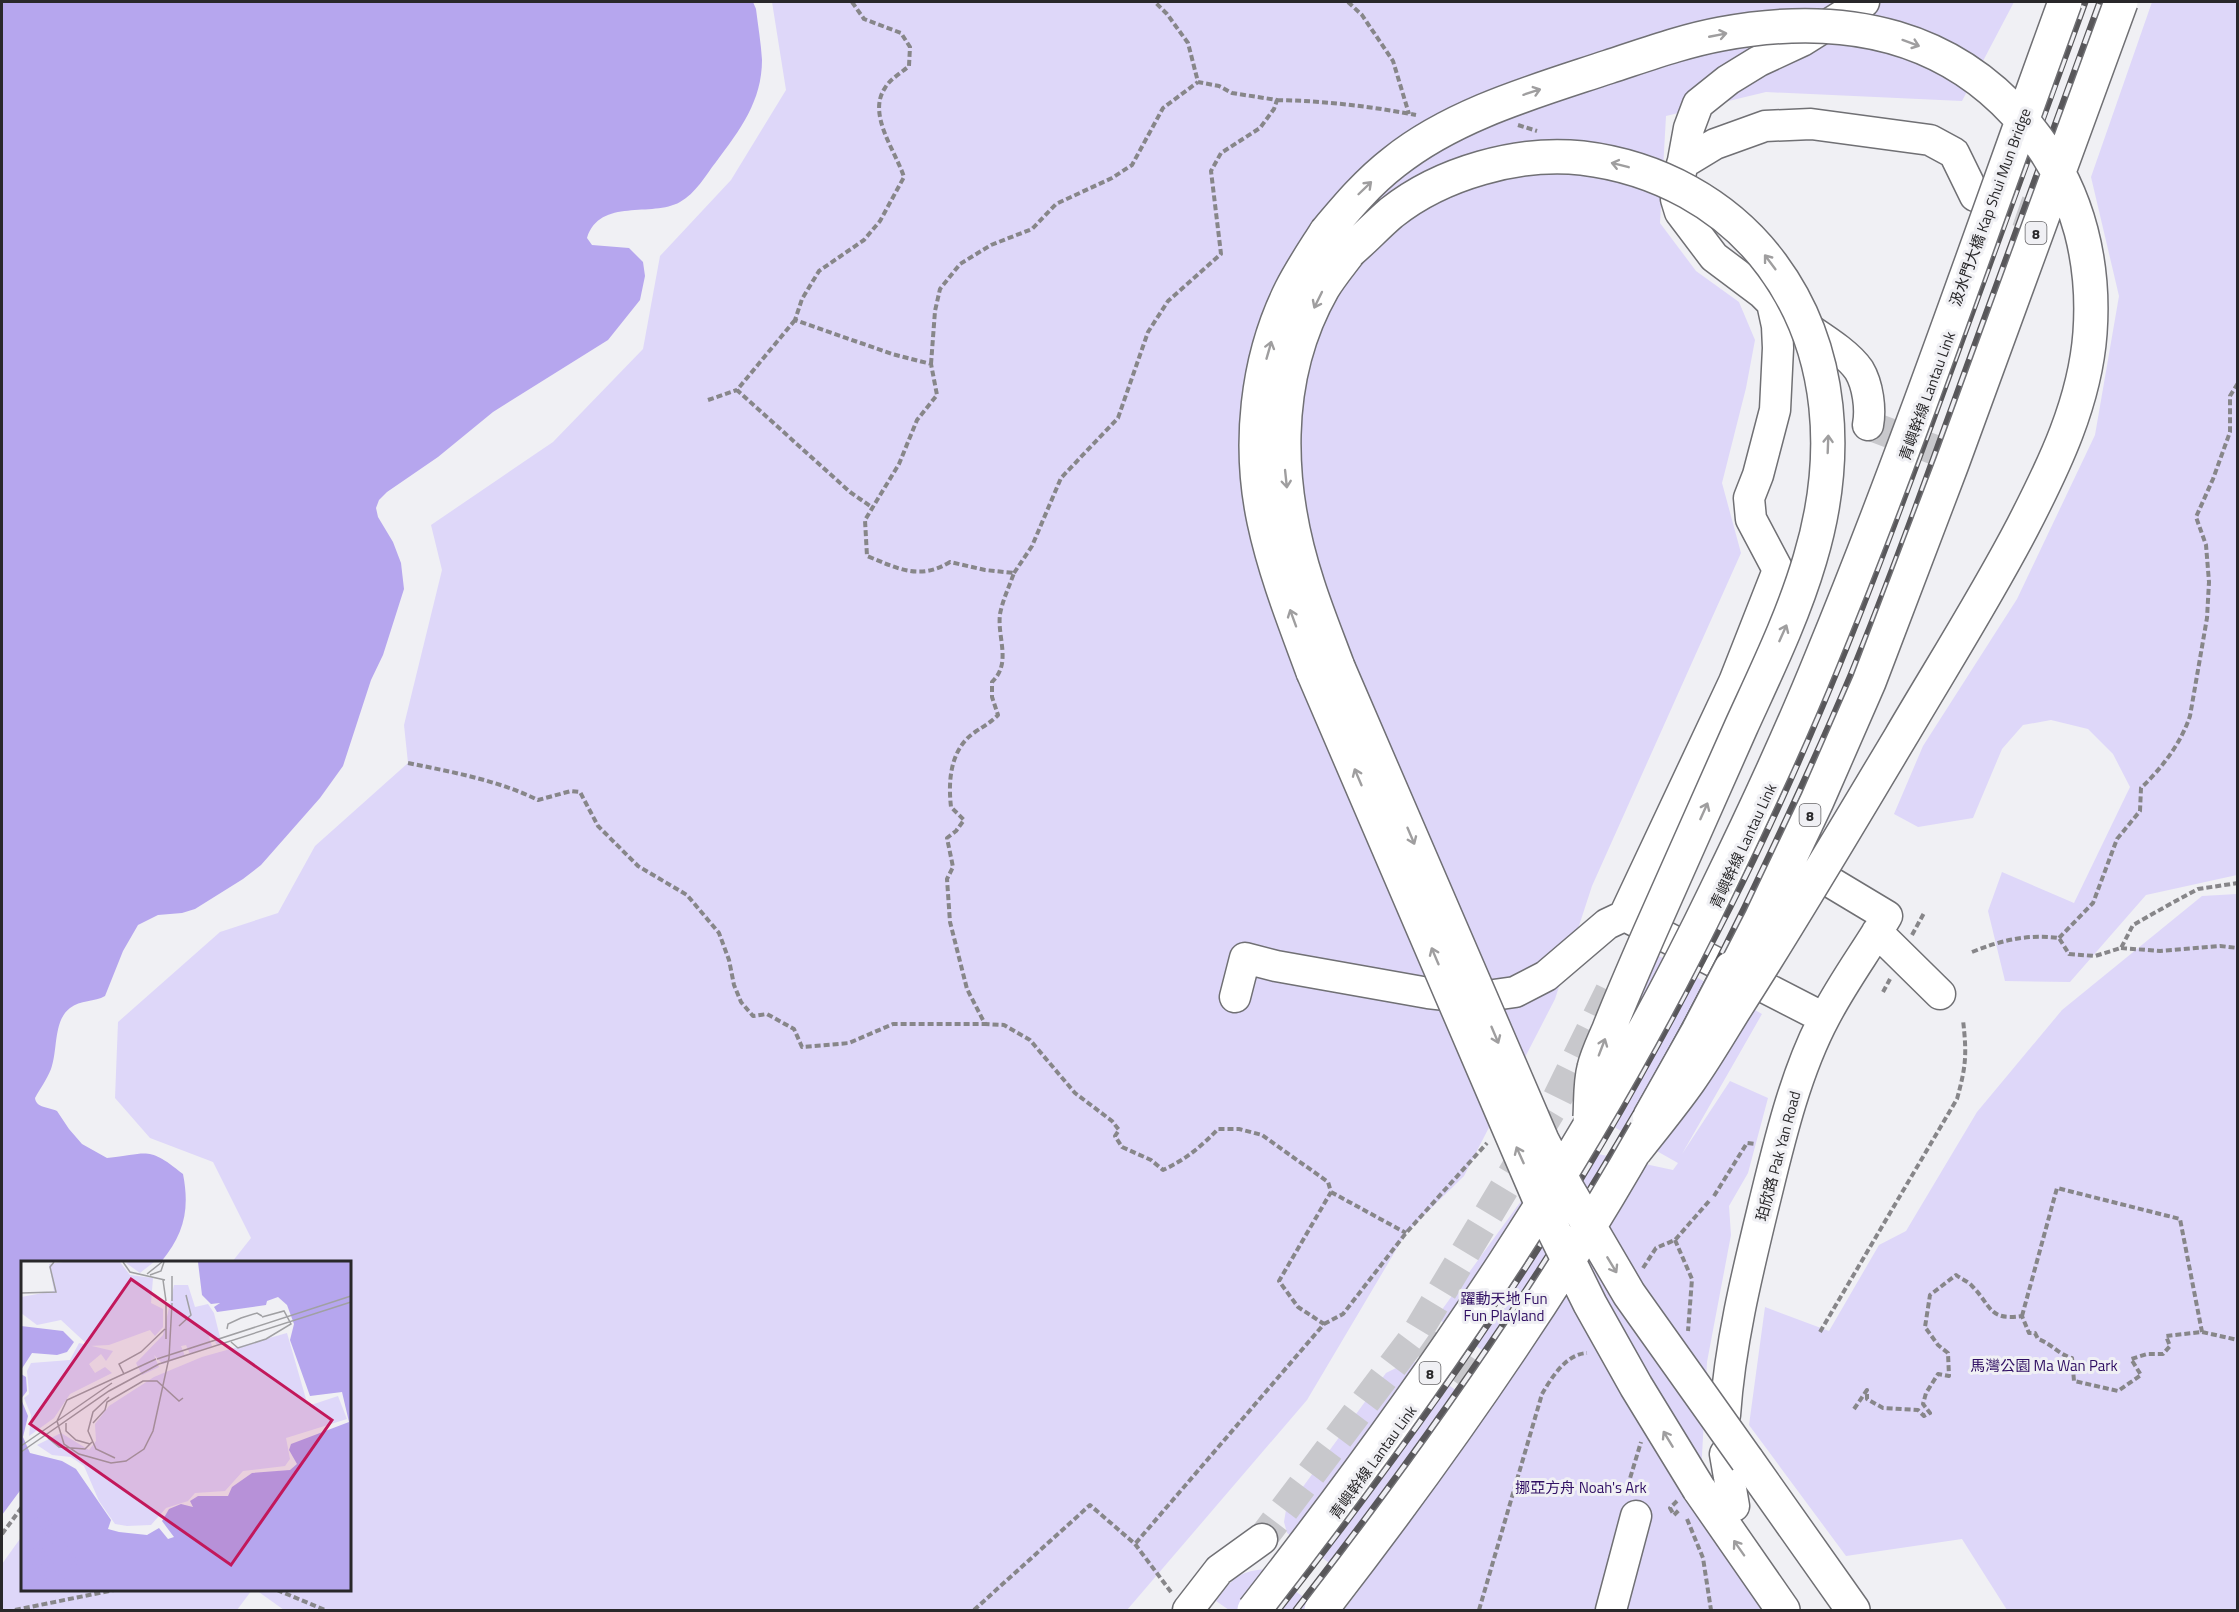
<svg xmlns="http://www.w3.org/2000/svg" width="2239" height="1612" viewBox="0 0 2239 1612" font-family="'Titillium Web','Noto Sans TC',sans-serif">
<rect width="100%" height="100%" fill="#f0f0f4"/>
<!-- green -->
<path fill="#ded7f9" d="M772,2H2014L1962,101L1766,92L1666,116L1660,223L1696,271L1739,302L1755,340L1746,388L1722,483L1741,553L1592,886L1555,999L1464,1176L1406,1233L1307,1400L1127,1610H284L256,1590H350V1262H232L251,1238L213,1162L150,1138L115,1098L118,1022L220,932L278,913L315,846L408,763L404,725L442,570L431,525L553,442L643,349L660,256L731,180L786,90Z
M2152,2H2237V875L2146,895L2070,982L2005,981L1988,911L2002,872L2074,903L2130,787L2113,754L2088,729L2051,720L2023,725L2002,749L1973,818L1918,827L1894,814L1923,746L2017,599L2095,435L2119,296L2091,177Z
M2237,894V1610H2007L1962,1539L1846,1556L1749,1425L1765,1307L1829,1331L1879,1245L1906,1231L1977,1112L2062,1010L2202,896Z
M1659,956L1762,1014L1682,1154L1730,1081L1768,1098L1748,1173L1729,1206L1731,1235L1707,1362L1701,1474L1767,1610H1344L1362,1586L1287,1533L1284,1522L1286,1510L1386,1373L1412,1360L1485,1410L1515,1374L1440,1320L1441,1311L1561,1146L1673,1170L1678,1163L1575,1105Z
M22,1536V1590H252L237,1610H2V1564Z
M1264,1569L1322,1610H1229L1216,1601C1231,1581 1236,1572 1264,1569Z"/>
<!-- water -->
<path fill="#b6a6ee" d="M2,2H753L756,9C758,26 761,43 762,60C762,101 740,130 716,162C705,176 696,193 680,202C652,218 600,197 587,238L592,245L629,248L643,262L645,276L640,300L608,340L493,412L438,457L387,492L379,500L376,508L378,517L393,542L401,563L404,589L383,655L371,680L343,766L320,798L261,865L243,879L195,909L182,913L158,915L138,925L123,951L105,996C95,1002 80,1000 70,1008C53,1021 58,1050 51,1069C47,1079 40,1089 35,1098C36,1108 49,1107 57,1111L69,1129L82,1144L107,1158C149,1154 147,1145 183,1174C190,1210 184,1234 161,1262H22V1488L2,1515Z"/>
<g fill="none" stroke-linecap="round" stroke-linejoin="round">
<!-- minor-tunnel -->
<path stroke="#c8c8cc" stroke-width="30" stroke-dasharray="30 15" stroke-linecap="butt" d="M1975,196L2053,223
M1868,425L1965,461
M1424,1342L1493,1390
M1342,1596L1262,1539L1415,1336L1553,1107L1610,991"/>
<defs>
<path id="minor" d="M1682,164L1715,144L1765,126L1811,124L1930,140L1954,153L1975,196
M1796,320C1815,334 1846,351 1859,370C1868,385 1871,409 1868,425
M1629,918L1824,1018
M1877,932L1940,994
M1235,997L1245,958L1276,966L1428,993L1472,998L1515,992L1546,976L1607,924L1624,916L1734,682L1778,570L1751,519L1749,498L1758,475L1775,410L1778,348L1777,326L1772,303L1762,293L1714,257L1680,212L1676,199L1689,128L1698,104L1728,80L1759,61L1802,41L1864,2
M1725,1415C1730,1343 1747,1274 1764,1204C1779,1143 1795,1073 1825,1017C1843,982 1867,950 1887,916L1797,862
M1725,1454L1734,1506
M1188,1610L1219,1570L1262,1539
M1611,1610L1636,1516"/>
<path id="highway" d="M1338,667C1328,640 1317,613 1308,585C1276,488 1271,379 1323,288C1331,275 1341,263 1350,251
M1313,672C1295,623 1275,573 1264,521C1248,446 1256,360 1291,290C1301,270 1314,251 1326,232
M1747,1460L1853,1610
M1699,1489L1783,1610"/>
</defs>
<!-- minor casing -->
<use href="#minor" stroke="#707074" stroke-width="33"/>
<!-- highway casing -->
<use href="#highway" stroke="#707074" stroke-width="36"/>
<!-- path -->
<path stroke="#878689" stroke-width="4" stroke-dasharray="6 3" stroke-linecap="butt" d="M852,2L864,19L901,33L910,47L909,66C901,73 890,79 885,88C867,114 895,150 904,177L880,221L864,240L819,271L802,299L795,320L892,354L931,364L937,395L917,420L899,464L865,520L867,556C897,568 919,581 950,562L985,570L1014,573C1009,587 1003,599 1000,614C997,638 1012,663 992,682V697L998,715C990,723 984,726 975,732C950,749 948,781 951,807L964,820L956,831L947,838L953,867L947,879L950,922L967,989L985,1024L1004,1025L1030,1040L1075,1093L1112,1121L1119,1130L1115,1136L1122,1147L1151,1160L1163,1170C1185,1160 1202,1146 1218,1129H1239L1262,1135L1328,1182L1331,1192L1279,1281L1298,1307L1324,1324L1135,1544
M1348,2L1362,15L1393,61L1409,114
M1277,100C1325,101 1369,106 1416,115
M1518,125L1537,131
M795,320L737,390L850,492L873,508
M931,364L935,311L940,289L960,264L991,245L1032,229L1056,204L1112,178L1132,165L1163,108L1198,82
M708,400L737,390
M1014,573L1032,546L1061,478L1118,418L1148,332L1168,301L1221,254L1211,171L1221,153L1260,128L1274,109L1277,100L1232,93L1219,86L1198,82L1188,43L1167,14L1155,2
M408,763C452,772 497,780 538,800L571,791L580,792L598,826L638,866L687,895L719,933L729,960L734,985L741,1002L753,1016L767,1014L794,1029L802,1047L849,1043L893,1024H985
M1912,935L1924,913
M2059,938L2093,903L2117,839L2140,811L2141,788C2162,768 2181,743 2190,716L2207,618L2209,582L2206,545L2196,517L2213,479L2230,432V396L2238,383
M2121,948L2160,951L2220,946L2238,948
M1972,952C2002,940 2027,934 2059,938L2069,954L2095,956L2121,948L2133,925L2172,903L2198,889L2238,883
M1883,992L1890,979
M1331,1192L1406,1233
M1714,1196L1747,1143L1756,1144
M1675,1240L1692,1279L1688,1331
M1643,1268L1656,1248L1675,1240L1710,1200
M2022,1316L2057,1188L2180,1219L2202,1332
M1324,1324L1343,1314L1406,1233L1487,1143
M1820,1332L1957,1099C1966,1066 1967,1055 1963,1020
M1854,1409L1867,1390V1399L1883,1408L1918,1410L1924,1416L1930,1413L1923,1404L1926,1393L1938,1374L1949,1376L1948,1353L1938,1345L1925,1327L1930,1295L1956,1275C1961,1279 1968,1281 1972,1286C1992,1306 1988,1321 2022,1316L2029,1333H2035L2038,1339C2052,1344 2058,1354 2072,1358L2074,1381L2118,1391L2141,1375L2131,1359L2147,1354H2163L2170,1346L2166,1336L2202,1332L2238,1340
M1625,1495L1641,1442
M1677,1501L1670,1508L1674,1515L1679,1510
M1687,1519L1703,1558L1711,1610
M2,1534L22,1507
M277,1590L325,1610
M15,1610L114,1590
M974,1610L1090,1505L1135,1544L1171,1592
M1479,1610L1542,1394C1552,1377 1566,1354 1587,1353"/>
<!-- minor -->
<use href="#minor" stroke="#fff" stroke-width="30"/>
<!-- highway -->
<use href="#highway" stroke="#fff" stroke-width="33"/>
<defs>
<path id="rail" d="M1278,1610C1370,1493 1458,1373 1538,1248C1608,1138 1671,1023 1730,907C1816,737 1883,557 1948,378C1994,252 2040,127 2085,2
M1296,1610C1467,1390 1624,1158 1745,907C1782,830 1818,753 1851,675C1890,580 1925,483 1960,386C2007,258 2053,130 2100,2"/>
</defs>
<!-- rail casing -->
<use href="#rail" stroke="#58575a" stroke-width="7"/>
<!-- rail -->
<use href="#rail" stroke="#f0f0f4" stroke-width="4.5" stroke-dasharray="14" stroke-linecap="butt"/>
<defs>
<path id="minor-bridge" d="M1648,1117L1697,1030L1730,967"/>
<path id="highway-bridge" d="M1326,232C1347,207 1368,182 1394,162C1454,114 1536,91 1608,67C1645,55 1683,41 1721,34C1844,11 1959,33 2037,139C2079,195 2095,264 2090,333C2085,402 2054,466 2023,526C1985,599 1941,668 1900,738C1846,828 1793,918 1736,1007C1721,1031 1706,1057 1689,1081C1672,1105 1653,1128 1635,1151
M1350,251C1364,239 1377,225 1391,213C1441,173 1519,151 1582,158C1657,167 1727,204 1772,265C1835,350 1840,459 1810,559C1793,617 1766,672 1741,727C1711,795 1680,864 1650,932C1636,964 1622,996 1609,1029C1604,1041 1597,1055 1594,1068C1590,1083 1591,1101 1590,1117
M1338,667L1542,1140L1567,1188L1629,1294L1747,1460
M1313,672L1548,1219L1590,1304L1636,1386L1699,1489
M1724,991L1761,919L1817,801L1869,682L1952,464L2121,2
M1254,1610C1429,1386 1592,1149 1716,891C1753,815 1789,738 1821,659C1910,443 1985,221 2065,2
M1321,1610C1439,1458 1551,1299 1646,1131"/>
</defs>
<!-- minor-bridge casing -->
<use href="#minor-bridge" stroke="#707074" stroke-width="33" stroke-linecap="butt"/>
<!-- highway-bridge casing -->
<use href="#highway-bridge" stroke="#707074" stroke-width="36" stroke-linecap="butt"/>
<!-- minor-bridge -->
<use href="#minor-bridge" stroke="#fff" stroke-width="30"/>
<!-- highway-bridge -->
<use href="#highway-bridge" stroke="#fff" stroke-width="33"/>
</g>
<!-- one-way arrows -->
<defs><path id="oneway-shaft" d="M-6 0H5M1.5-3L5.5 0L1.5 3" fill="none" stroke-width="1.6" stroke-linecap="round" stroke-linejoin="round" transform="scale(1.5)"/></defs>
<g stroke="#9f9e9f">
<use href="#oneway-shaft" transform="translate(1718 35) rotate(-11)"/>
<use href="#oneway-shaft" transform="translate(1911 43) rotate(20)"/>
<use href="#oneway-shaft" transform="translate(1532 92) rotate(-18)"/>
<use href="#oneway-shaft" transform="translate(1620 165) rotate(-166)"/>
<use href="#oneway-shaft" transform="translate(1365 188) rotate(-44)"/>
<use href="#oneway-shaft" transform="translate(1770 262) rotate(-127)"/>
<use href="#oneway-shaft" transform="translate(1318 300) rotate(116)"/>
<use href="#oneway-shaft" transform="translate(1269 350) rotate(-74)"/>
<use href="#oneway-shaft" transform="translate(1828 444) rotate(-88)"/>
<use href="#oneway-shaft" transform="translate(1286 479) rotate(84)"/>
<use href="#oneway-shaft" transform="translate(1293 618) rotate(-110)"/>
<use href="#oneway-shaft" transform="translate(1783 633) rotate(-66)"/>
<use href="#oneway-shaft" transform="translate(1358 777) rotate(-113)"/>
<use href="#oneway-shaft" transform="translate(1704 811) rotate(-66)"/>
<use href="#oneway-shaft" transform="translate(1411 836) rotate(67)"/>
<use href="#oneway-shaft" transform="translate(1435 956) rotate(-113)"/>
<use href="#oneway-shaft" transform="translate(1495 1035) rotate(67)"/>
<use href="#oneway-shaft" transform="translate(1602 1047) rotate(-69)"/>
<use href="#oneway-shaft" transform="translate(1520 1155) rotate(-114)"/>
<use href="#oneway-shaft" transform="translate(1612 1265) rotate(59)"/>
<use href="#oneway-shaft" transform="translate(1668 1439) rotate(-121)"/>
<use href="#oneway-shaft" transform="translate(1739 1548) rotate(-125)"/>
</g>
<g text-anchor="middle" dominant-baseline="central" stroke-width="6" stroke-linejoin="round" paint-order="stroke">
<!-- shield labels -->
<g fill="#f0f0f4" stroke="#656467" stroke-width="1.5">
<rect x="2025.5" y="222" width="21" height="22" rx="4.5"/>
<rect x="1799.5" y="804" width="21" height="22" rx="4.5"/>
<rect x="1419.5" y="1362" width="21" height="22" rx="4.5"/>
</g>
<g font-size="14" font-weight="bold" fill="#29282a">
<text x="2036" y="233">8</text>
<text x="1810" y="815">8</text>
<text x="1430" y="1373">8</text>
</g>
<!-- street labels -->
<g font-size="15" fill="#29282a" stroke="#f0f0f4">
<text transform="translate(1990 207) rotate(-70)">汲水門大橋 Kap Shui Mun Bridge</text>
<text transform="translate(1927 396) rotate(-70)">青嶼幹線 Lantau Link</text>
<text transform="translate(1743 846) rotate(-65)">青嶼幹線 Lantau Link</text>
<text transform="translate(1778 1156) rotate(-75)">珀欣路 Pak Yan Road</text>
<text transform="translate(1373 1462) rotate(-54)">青嶼幹線 Lantau Link</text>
</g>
<!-- park labels -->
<g font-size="15" fill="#300f63" stroke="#f0f0f4">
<text x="1504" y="1298">躍動天地 Fun<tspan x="1504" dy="17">Fun Playland</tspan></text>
<text x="2044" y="1365">馬灣公園 Ma Wan Park</text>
<text x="1581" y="1487">挪亞方舟 Noah's Ark</text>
</g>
</g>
<!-- overview -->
<g transform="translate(21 1261)">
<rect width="330" height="330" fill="#f0f0f4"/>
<path d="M42,1H99L109,14L132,17L130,42L142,48V66L134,75L129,69L88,84L68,85L40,59L16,64L0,52V36L33,30L28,3ZM133,1L119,12L105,2L108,1ZM153,24H167L174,46L187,43L193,52L201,84L195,83L192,74L188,76L191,85L169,93L165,84L160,85L164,95L142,103L133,94L138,106L121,114L115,102L142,74ZM266,72L287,145L317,135L326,158L265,177L269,198L264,205L222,210L204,230L174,232L167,240L145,247L130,264L106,265L94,263L78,240L63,205L50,196L31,194L16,184L40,172L68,189L75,180L74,163L88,145L133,116L181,96ZM58,82L92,90L85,100L80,93L68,103L74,112L84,106L91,112L49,133L33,157L8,175L10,154L3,137L8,133L6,110L10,102L49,99Z" fill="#ded7f9"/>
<path d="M177,1H330V329H0V113L5,116L6,130L0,138L7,155L2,176L9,192L41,200L55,208L90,259L87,268L98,271L126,274L138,267L147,278L153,276L141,260L148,248L160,243L172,246L169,240L177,235H207L211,226L231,212L269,209L276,203L268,189L270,183L328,161L321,131L289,135L269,79L273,63L266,44L257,36L246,40L245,44L196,51L193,46L199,42L190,43L181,34ZM0,65L42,70L53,81L46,91L36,94L11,92L0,109Z" fill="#b6a6ee"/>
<path fill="none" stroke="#b6a6ee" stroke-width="3" d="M0,224L76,329M0,236L67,329M0,261L50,329M0,273L41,329M0,285L32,329M0,309L15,329"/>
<path fill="none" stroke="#a0a0a3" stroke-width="1.5" d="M102,1L109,11L144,19M126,13L141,1M129,14L140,10L143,1M151,15V40M142,19L145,40M0,32L35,31L29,6L33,1M145,42V78M158,65L170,54L165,34M206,68L207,63L220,57L236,52L241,55M210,81L217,87L245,78L270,63L263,50L241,56M135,98L46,139L36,160L43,183L58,193L90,202L105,200L123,188L132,170L148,97L151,42M136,98L330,35M103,113L98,103L120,91L144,68M88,136L72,151L67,170L75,188L94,197M45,162V170L55,179L69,183M72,162L84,149L86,141L122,120H136L158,140L162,137M27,177L38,186L64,188L71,181M0,185L91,122M0,191L88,130L138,103L330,41"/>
<path fill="#c2185b" fill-opacity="0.15" stroke="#c2185b" stroke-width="3" d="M110,18L311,159L210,304L9,163Z"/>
<rect width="330" height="330" fill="none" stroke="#29282a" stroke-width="3"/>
</g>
<!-- border -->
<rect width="2239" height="1612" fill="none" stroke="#29282a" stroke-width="6"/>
</svg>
